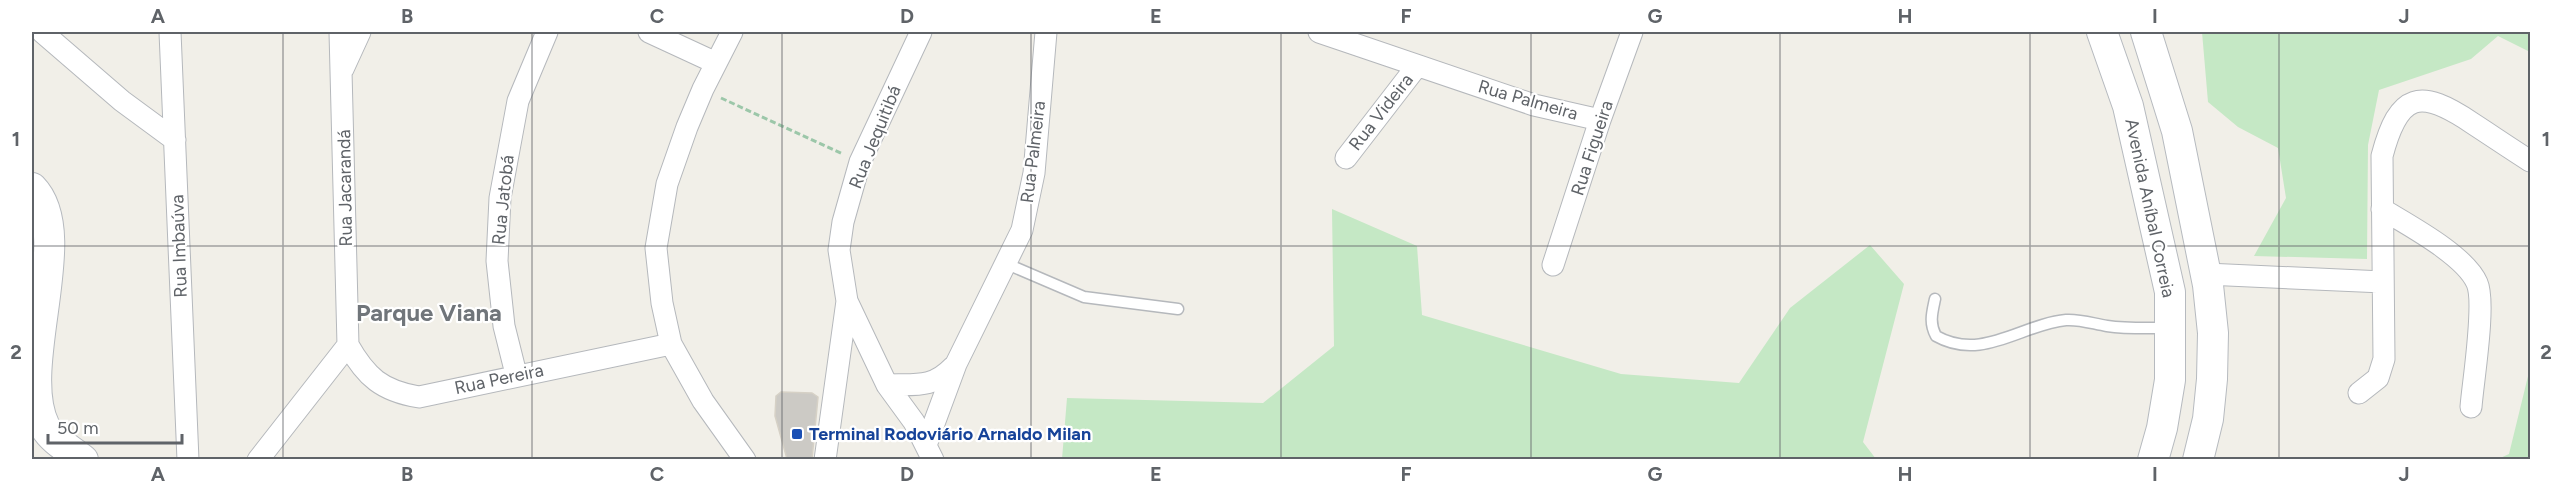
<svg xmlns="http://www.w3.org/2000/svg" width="2562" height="491" viewBox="0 0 2562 491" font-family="Figtree,sans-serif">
<rect width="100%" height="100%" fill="#f1efe8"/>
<!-- green -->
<path fill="#c5e8c5" d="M2202,32H2530V52L2498,36L2471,59L2379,90L2368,145L2367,259L2254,256L2286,198L2278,148L2238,127L2208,102Z
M1332,209L1417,246L1422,315L1621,374L1739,383L1790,308L1870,245L1904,284L1863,442L1876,459H1062L1067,398L1263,403L1334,346Z
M2530,368V459H2498L2509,454Z"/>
<!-- building -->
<path fill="#cccac5" stroke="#d6d1c6" stroke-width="1.5" d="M781,392L812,393L818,397L812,459H787L775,416L776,396Z"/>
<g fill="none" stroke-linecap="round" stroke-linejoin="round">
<defs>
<path id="service" d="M1007,264L1084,297L1178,309
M1935,299C1932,313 1929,323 1936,336C1982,362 2022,324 2066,320C2080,319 2094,324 2107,326C2127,329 2148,328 2168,328"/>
<path id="minor" d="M42,32L122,101L175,140
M170,32L188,460
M340,32L348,345C366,377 382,391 419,397L671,344
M649,32L716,63
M732,32L703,89L687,127L667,184L656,248L662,303L671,344L703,401L745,460
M1319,32L1534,105L1600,120
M343,69L360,32
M1346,158L1417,66
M2382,209C2408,225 2465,255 2477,283C2486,303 2473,381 2471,407
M1553,265L1600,120L1632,32
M2206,274L2383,282
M847,301L887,385L914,422L933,460
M516,374L504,326L497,261L500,198L518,101L547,32
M887,385C915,384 932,389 953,367
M2359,393L2378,378L2384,359L2382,156C2399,92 2420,88 2472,123C2492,136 2511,149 2530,161
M926,445L956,364L1022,230L1034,173L1046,32
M258,460L348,345
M825,460L847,301L839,250L843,222L860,162L921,32"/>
<path id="secondary" d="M2102,32L2128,106L2170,292V380L2162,428L2153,460
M2146,32L2177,131L2208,285L2213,333L2212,379L2208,419L2198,460
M32,188C78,235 14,367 45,427C53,441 71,450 83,460"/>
</defs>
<!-- service casing -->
<use href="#service" stroke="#b5b8bc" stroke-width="13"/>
<!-- minor casing -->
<use href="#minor" stroke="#b5b8bc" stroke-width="23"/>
<!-- secondary casing -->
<use href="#secondary" stroke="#b6babf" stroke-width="32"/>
<!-- path -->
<path stroke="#9cc7a9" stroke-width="3" stroke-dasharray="6 3" stroke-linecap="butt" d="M721,98L843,154"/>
<!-- service -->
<use href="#service" stroke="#fff" stroke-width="10"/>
<!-- minor -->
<use href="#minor" stroke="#fff" stroke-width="21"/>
<!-- secondary -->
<use href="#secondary" stroke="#fff" stroke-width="30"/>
</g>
<!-- grid -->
<path fill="none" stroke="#5f6368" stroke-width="1.5" stroke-opacity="0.55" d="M283,32V460M532,32V460M782,32V460M1031,32V460M1281,32V460M1531,32V460M1780,32V460M2030,32V460M2279,32V460M32,246H2530"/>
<!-- markers -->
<rect fill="#1a4fb4" stroke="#fff" stroke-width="2" x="791" y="428" width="12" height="12" rx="3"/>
<g text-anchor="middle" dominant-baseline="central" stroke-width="4.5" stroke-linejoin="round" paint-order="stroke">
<!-- street labels -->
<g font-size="18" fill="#5f6368" stroke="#fff">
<text transform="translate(1528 100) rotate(16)">Rua Palmeira</text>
<text transform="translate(1381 112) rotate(-52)">Rua Videira</text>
<text transform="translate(875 137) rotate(-68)">Rua Jequitibá</text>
<text transform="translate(1592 148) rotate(-72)">Rua Figueira</text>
<text transform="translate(1033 152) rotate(-83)">Rua Palmeira</text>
<text transform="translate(345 188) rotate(-91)">Rua Jacarandá</text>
<text transform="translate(503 200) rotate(-84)">Rua Jatobá</text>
<text transform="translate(2150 208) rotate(78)">Avenida Aníbal Correia</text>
<text transform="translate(179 246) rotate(-92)">Rua Imbaúva</text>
<text transform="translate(499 379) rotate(-12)">Rua Pereira</text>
</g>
<!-- transit labels -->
<g font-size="18" font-weight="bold" fill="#164399" stroke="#fff" text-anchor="start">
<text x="809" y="434">Terminal Rodoviário Arnaldo Milan</text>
</g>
<!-- district labels -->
<g font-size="24" font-weight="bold" fill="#70757a" stroke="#fff">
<text x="429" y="312">Parque Viana</text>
</g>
</g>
<!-- border -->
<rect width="2562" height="491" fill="none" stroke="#ffffff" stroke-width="66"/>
<!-- scale -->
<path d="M48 434v9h134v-9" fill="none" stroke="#5f6368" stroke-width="3"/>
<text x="57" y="434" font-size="18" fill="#5f6368" stroke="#ffffff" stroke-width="4.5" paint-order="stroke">50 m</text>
<rect x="33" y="33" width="2496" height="425" fill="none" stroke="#5f6368" stroke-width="2"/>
<g font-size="20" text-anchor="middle" font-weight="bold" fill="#5f6368">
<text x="158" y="23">A</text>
<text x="407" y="23">B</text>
<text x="657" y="23">C</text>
<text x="907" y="23">D</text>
<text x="1156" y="23">E</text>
<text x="1406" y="23">F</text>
<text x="1655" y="23">G</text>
<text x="1905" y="23">H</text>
<text x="2155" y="23">I</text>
<text x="2404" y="23">J</text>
<text x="16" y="146">1</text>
<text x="2546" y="146">1</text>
<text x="16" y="359">2</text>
<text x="2546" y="359">2</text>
<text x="158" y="481">A</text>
<text x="407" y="481">B</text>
<text x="657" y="481">C</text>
<text x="907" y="481">D</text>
<text x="1156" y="481">E</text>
<text x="1406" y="481">F</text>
<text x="1655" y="481">G</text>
<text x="1905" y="481">H</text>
<text x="2155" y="481">I</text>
<text x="2404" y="481">J</text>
</g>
</svg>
